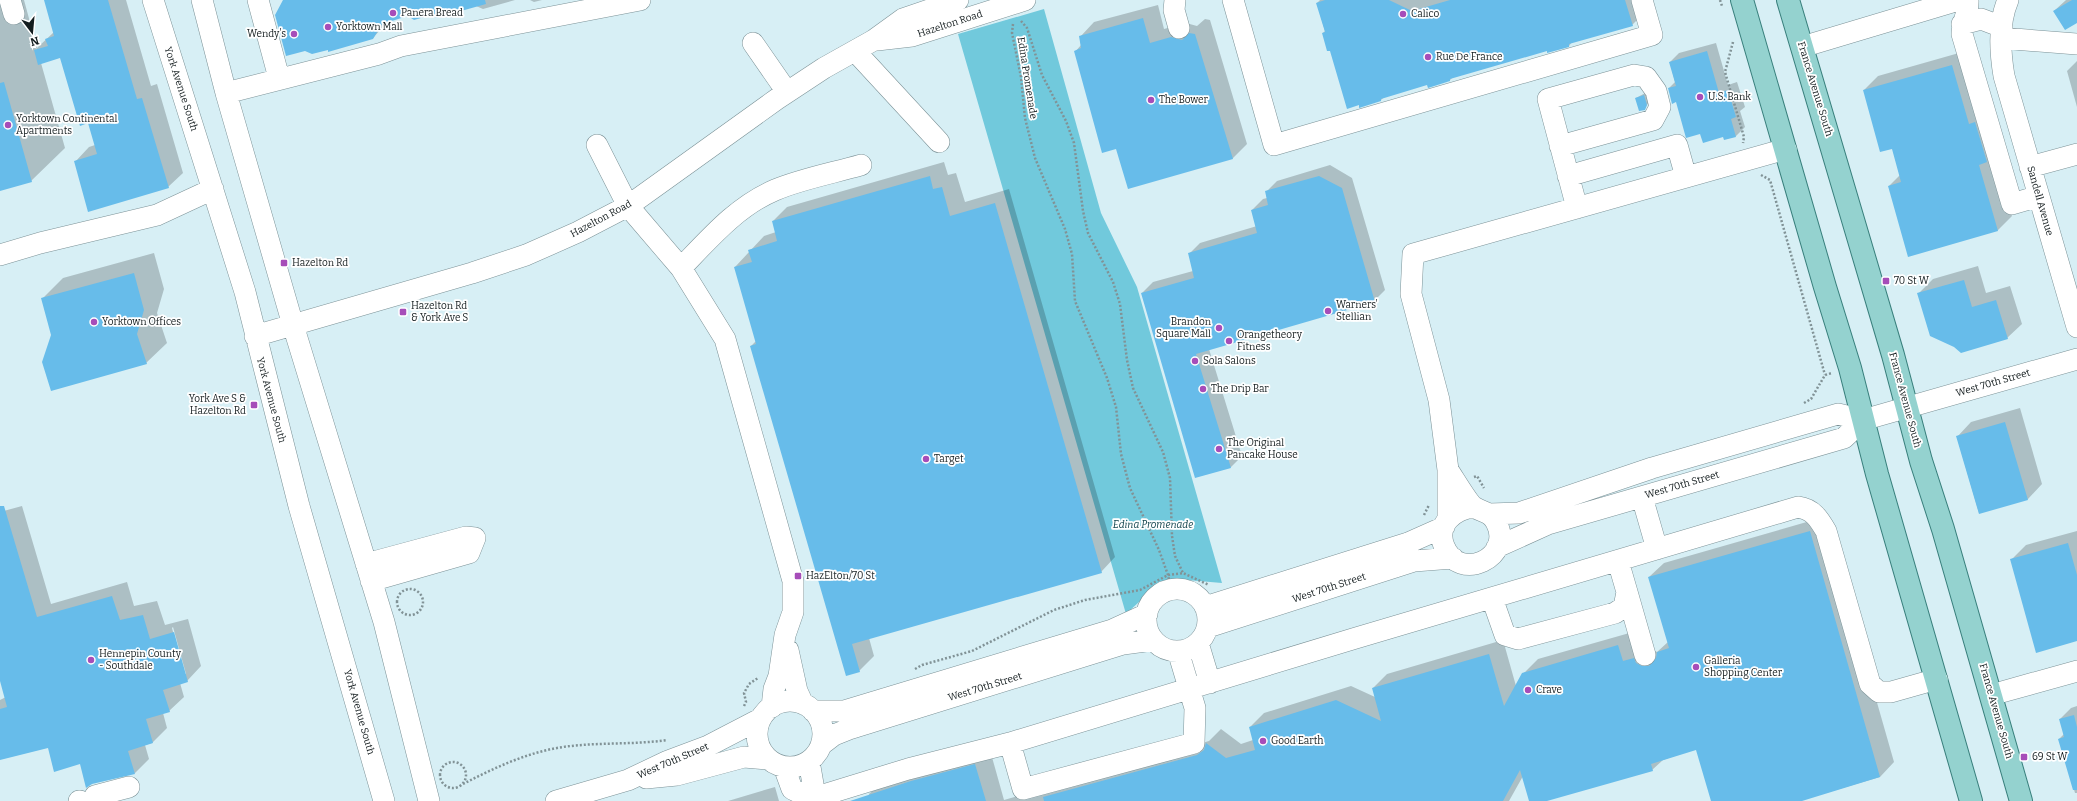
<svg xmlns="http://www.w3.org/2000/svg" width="2077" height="801" viewBox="0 0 2077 801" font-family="Bitter,serif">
<rect width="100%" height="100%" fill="#d7eff5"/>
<!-- green -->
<path fill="#71c9dc" d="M1044,9L1101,213L1137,287L1222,583L1187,580L1153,589L1126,614L958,34Z"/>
<!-- shadow -->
<path fill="#0003" fill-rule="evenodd" d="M0,0H24L37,48L54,32L45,0H126L151,86L157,84L183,173L168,187L75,162L89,147L95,145L89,122L61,57L41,63L65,148L31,181L0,190Z
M284,0H515L483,9L476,6L431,14L408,15L388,21L373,38Z
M530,0H542L534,2Z
M1320,0H1639L1643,14L1632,25L1572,42L1569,46L1547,49L1453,77L1450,80L1428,84L1384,97L1381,100L1331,49L1323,33L1325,31L1317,3Z
M2077,0V22L2054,11L2066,0Z
M1158,5L1164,29L1186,23L1197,26L1205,19L1210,20L1247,144L1232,159L1117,148L1075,52L1081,45L1080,37L1094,22Z
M1716,43L1728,85L1737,82L1745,107L1740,111L1745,127L1736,136L1725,139L1724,136L1701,132L1669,88L1675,82L1670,62L1679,53Z
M1966,51L2012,216L1997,231L1889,186L1900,175L1892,147L1864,90L1878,76Z
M2077,61V107L2067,71Z
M1647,92L1650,101L1644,109L1636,98Z
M944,162L948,175L956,173L965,202L1009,189L1115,557L1101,572L869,638L874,656L859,671L751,346L756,341L735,267L764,236L776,232L773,221L787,207Z
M1330,165L1352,178L1385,290L1374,301L1209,349L1242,456L1231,467L1196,477L1142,293L1153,282L1193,271L1189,254L1200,243L1257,226L1252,210L1263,199L1267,198L1266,192L1277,181Z
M154,253L164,289L157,313L167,343L146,363L52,335L42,299L63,278Z
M1978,266L1986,293L2010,286L2022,324L2007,338L1918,294L1933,279Z
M2020,408L2042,484L2028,499L1979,513L1957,437L1971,422Z
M22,506L51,604L127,582L134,606L157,601L165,625L188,619L201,666L187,681L180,683L184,697L169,711L163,713L167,728L152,743L145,745L149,759L135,773L81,763L48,747L0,759V700L6,697L0,678V512ZM173,627L186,674H184L172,628Z
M1824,517L1894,762L1880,777L1798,801H1712L1697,748L1663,760L1652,770L1544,801H1530L1523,776L1509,801H870L869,794L883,780L990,750L1004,800L1209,741L1221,729L1241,744L1253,740L1250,727L1264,713L1351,686L1375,697L1373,688L1387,674L1503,640L1516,686L1523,674L1538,659L1633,632L1651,649L1657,652L1668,642L1649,577L1664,563Z
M2077,531V640L2011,560L2026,545Z
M2077,706V793H2075L2059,739L2064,734L2060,719L2071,708Z
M775,787L779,801H728Z"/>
<!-- building -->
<path fill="#67bcea" d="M44,0H108L137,99L142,98L169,188L88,212L74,161L97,154L88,123L80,126L60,58L38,65L34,50L48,46L45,39L54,36Z
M283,0H485L486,4L436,18L431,15L414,20L408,16L382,24L373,39L328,52V50L312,54L305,51L286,56L275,15Z
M1325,0H1389L1412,11L1450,0H1625L1633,26L1569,44V47L1547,53V51L1450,79V81L1428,88L1427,85L1381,99V101L1359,108V105L1347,109L1330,51H1327L1322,33L1325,32L1316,3Z
M2072,0H2077V23L2065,30L2053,11Z
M1143,18L1150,43L1171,37L1182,40L1189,33L1195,34L1233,159L1128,189L1116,149L1102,153L1074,51L1081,48L1079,36Z
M1707,51L1719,93L1728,90L1736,117L1731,119L1736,137L1724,140L1723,137L1703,143L1700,134L1686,138L1676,102L1672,104L1668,88L1676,86L1669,62Z
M1952,65L1969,124L1975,122L1987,162L1979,165L1998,231L1908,257L1888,186L1901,182L1892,149L1880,152L1863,90Z
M4,82L32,182L0,191V83Z
M1644,95L1647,105L1645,110L1639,111L1635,98Z
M930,176L933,189L942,187L950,216L995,203L1102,573L852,644L860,672L846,676L750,346L756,344L734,267L752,262L748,250L777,241L772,221Z
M1319,176L1342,188L1375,302L1196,354L1231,468L1195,478L1141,293L1194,278L1188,253L1257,233L1251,210L1268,205L1265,191Z
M134,273L144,310L137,334L147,364L51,391L42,362L51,335L41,298Z
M1964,280L1972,307L1996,300L2008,339L1961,353L1954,347L1930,336L1917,293Z
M2005,422L2028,500L1979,514L1956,436Z
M0,506H4L37,617L112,596L120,620L143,615L150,639L174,632L188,682L163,690L170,712L146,719L153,743L128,751L135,774L92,784L86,788L80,764L54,772L48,748L0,760V709L7,707L0,681Z
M1810,531L1880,777L1802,801H1711L1696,750L1651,764L1653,771L1547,801H1529L1520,770L1503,801H1044L1043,797L1197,755L1204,750L1206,743L1226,758L1255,750L1249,727L1336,700L1381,721L1372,688L1489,654L1504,706L1522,673L1618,645L1623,661L1634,658L1636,663L1642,666H1649L1656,658L1657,652L1669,648L1648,577Z
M2068,543L2077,575V641L2036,653L2010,559Z
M2074,715L2077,727V790H2073L2058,739L2064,737L2059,719Z
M975,764L986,801H850L911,781Z"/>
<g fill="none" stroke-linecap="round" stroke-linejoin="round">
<defs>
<path id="minor" d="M10,0L14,14
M153,0L245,292L299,506L384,801
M202,0L226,93L293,325L384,622L429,801
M258,0L279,78
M1175,0L1174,10L1179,28
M1233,0L1274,145L1652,35L1642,0
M1968,0C1969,12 1962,22 1962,34L2012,204L2039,196
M2008,0C1998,23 2000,52 2004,76L2077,327
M1962,24L1981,19L2002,27
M2001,38L2077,44
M877,40L912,36L1025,0
M753,43L787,92
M1802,47L1959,0
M855,51L939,142
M226,93L379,54L401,46L640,0
M597,145L628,206L681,268L725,339L793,581V612L785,635L779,676L774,689L772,707
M1560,146L1653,120L1660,107L1656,91L1646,77L1634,75L1548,99L1577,208
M2030,167L2077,154
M1568,176L1677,145L1686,177
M0,255L40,243L157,215L213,189
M681,268C709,239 737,206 775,190C801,179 833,173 861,165
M255,336L472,273L526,255L578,232L628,206L777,99L824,68L874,40L903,19L958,0
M1448,470C1453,477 1468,503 1474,507C1483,513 1490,511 1496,522C1515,557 1459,584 1444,546C1435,524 1455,509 1474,507
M1642,497L1657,549
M1490,514L1519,513L1652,468L1838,414L1863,420
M1448,519V470L1439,400L1411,294L1413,254L1786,149
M1497,547L1548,524L1844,438L1863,420L2077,359
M366,564L466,537L475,538L469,553L371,581
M1146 620a31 31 0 1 1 62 0a31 31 0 1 1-62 0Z
M1627,592L1645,655
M1492,598L1505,635L1518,639L1615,613L1624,607L1627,592L1618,561
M1205,607L1408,543L1444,527
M1208,627L1414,561L1453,558
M1198,643L1210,683
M788,650L797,691L803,704
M1991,695L2077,671
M757 734a33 33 0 1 1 66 0a33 33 0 1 1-66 0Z
M813,711H844L1112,630L1147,614
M1010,743L1023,789L1194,743L1195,708L1178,651
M821,745L834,735L849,729L1123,644L1153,640
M784,767L792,789L806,796
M646,778L677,775L744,757L768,759
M95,796L129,787
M807,800L908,769L1010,743L1356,638L1798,507C1813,509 1819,519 1826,531L1870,684L1879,692H1891L1937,679
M79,801H80
M556,801L628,780L668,761L708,746L760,719
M807,801L806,796L813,784L809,761"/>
<path id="major" d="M1742,0L1825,287L1850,368L1877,474L1971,801
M1788,0L1893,355L1921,461L1943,529L2021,801"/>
</defs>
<!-- minor casing -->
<use href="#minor" stroke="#7c9297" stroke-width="22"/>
<!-- major casing -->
<use href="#major" stroke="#387f7c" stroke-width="24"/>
<!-- path -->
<path stroke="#819296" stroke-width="2.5" stroke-dasharray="2 2" stroke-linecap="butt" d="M1720,0L1722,6
M1021,21L1027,28L1042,75L1066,121L1074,143L1083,211L1088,233L1113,282L1120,304L1127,360L1133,388L1163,452L1170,478L1172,536L1175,556L1183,573
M1013,24L1012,33L1021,77L1025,118L1035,158L1065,229L1072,254L1075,301L1107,378L1116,407L1121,454L1130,488L1159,550L1168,575L1171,590
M1733,42L1725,72L1744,137L1743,143
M1761,175L1770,180L1825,375
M1804,403L1811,399L1825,375L1832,373
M1474,477L1477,476L1484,488
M1424,515L1429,505
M397 602a13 13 0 1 1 26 0a13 13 0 1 1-26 0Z
M915,669L922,665L972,651L1054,610L1085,600L1140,590L1168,575L1183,573L1209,585
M744,706L746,702L744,693L749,684L758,678
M440 775a13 13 0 1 1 26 0a13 13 0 1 1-26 0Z
M463,784C494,768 528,752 563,747C598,742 633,745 667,740"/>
<!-- minor -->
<use href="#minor" stroke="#fff" stroke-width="21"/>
<!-- major -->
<use href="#major" stroke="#94d2cf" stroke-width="22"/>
</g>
<!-- markers -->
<g fill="#a64db9" stroke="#fff" stroke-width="1.5">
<circle cx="393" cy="13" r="4"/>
<circle cx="1403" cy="14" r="4"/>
<circle cx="328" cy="27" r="4"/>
<circle cx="294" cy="34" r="4"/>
<circle cx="1428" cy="57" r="4"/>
<circle cx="1700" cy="97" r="4"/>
<circle cx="1151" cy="100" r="4"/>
<circle cx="8" cy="125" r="4"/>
<rect x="280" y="259" width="8" height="8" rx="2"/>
<rect x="1882" y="277" width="8" height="8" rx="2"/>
<circle cx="1328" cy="311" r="4"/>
<rect x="399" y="308" width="8" height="8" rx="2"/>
<circle cx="94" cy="322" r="4"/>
<circle cx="1219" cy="328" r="4"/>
<circle cx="1229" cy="341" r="4"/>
<circle cx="1195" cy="361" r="4"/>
<circle cx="1203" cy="389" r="4"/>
<rect x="250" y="401" width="8" height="8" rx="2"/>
<circle cx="1219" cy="449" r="4"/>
<circle cx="926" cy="459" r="4"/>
<rect x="794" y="572" width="8" height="8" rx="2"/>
<circle cx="91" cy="660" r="4"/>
<circle cx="1696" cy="667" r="4"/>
<circle cx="1528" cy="690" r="4"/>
<circle cx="1263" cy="741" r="4"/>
<rect x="2020" y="753" width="8" height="8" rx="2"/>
</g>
<g text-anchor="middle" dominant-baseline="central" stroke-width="3.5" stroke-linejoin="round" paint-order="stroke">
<!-- poi labels -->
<g font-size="10" fill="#131c1e" stroke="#fff" text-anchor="start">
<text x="401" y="13">Panera Bread</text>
<text x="1411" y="14">Calico</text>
<text x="336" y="27">Yorktown Mall</text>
<text x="286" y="34" text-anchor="end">Wendy's</text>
<text x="1436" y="57">Rue De France</text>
<text x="1708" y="97">U.S. Bank</text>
<text x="1159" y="100">The Bower</text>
<text x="16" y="119">Yorktown Continental<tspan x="16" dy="12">Apartments</tspan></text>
<text x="292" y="263">Hazelton Rd</text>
<text x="1894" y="281">70 St W</text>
<text x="1336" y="305">Warners'<tspan x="1336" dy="12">Stellian</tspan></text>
<text x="411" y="306">Hazelton Rd<tspan x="411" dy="12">&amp; York Ave S</tspan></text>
<text x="102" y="322">Yorktown Offices</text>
<text x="1211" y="322" text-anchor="end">Brandon<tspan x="1211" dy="12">Square Mall</tspan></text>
<text x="1237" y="335">Orangetheory<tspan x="1237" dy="12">Fitness</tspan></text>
<text x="1203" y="361">Sola Salons</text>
<text x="1211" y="389">The Drip Bar</text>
<text x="246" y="399" text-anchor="end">York Ave S &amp;<tspan x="246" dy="12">Hazelton Rd</tspan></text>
<text x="1227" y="443">The Original<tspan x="1227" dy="12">Pancake House</tspan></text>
<text x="934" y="459">Target</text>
<text x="806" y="576">HazElton/70 St</text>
<text x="99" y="654">Hennepin County<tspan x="99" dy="12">- Southdale</tspan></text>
<text x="1704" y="661">Galleria<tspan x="1704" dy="12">Shopping Center</tspan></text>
<text x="1536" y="690">Crave</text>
<text x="1271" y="741">Good Earth</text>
<text x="2032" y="757">69 St W</text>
</g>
<!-- street labels -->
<g font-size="10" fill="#131c1e" stroke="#fff">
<text transform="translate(950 24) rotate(-18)">Hazelton Road</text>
<text transform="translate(1027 78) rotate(81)">Edina Promenade</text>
<text transform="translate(181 89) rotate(72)">York Avenue South</text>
<text transform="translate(1815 89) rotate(73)">France Avenue South</text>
<text transform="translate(2040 201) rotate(74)">Sandell Avenue</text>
<text transform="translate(601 219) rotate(-28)">Hazelton Road</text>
<text transform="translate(1993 383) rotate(-16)">West 70th Street</text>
<text transform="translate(271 400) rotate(75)">York Avenue South</text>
<text transform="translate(1905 400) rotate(75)">France Avenue South</text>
<text transform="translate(1682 485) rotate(-16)">West 70th Street</text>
<text transform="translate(1329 588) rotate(-18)">West 70th Street</text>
<text transform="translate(985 687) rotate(-17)">West 70th Street</text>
<text transform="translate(1996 711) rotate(74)">France Avenue South</text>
<text transform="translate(359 712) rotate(74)">York Avenue South</text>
<text transform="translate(673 761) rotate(-23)">West 70th Street</text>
</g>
<!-- park labels -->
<g font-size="10" font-style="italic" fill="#11444d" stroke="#fff">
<text x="1153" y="525">Edina Promenade</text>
</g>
</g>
<!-- north arrow -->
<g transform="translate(32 32) rotate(164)" stroke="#ffffff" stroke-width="3" paint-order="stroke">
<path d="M0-3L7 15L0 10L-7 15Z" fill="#131c1e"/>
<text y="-6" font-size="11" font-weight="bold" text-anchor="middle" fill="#131c1e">N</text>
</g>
</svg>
